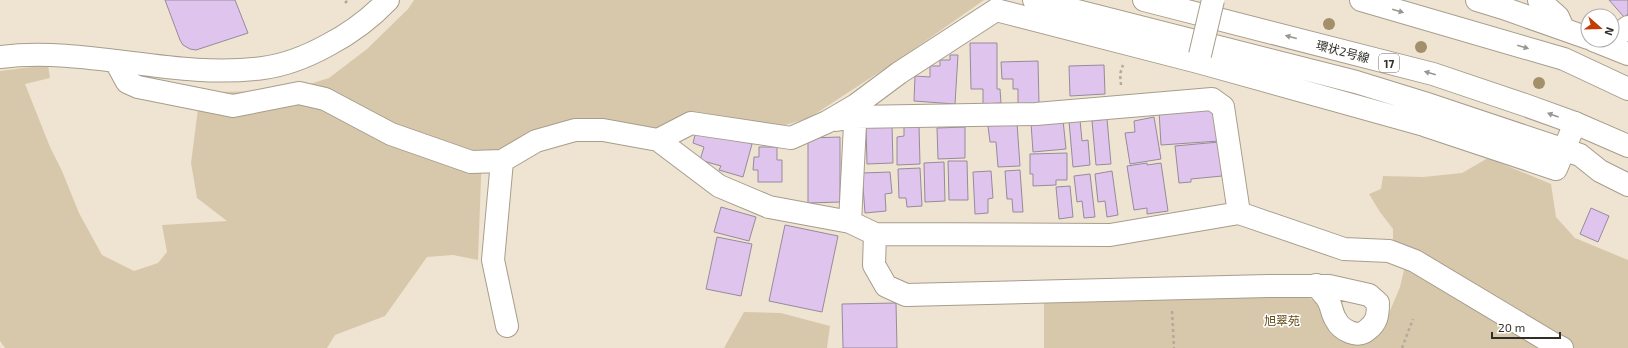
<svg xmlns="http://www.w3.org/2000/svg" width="1628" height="348" viewBox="0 0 1628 348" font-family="'Exo 2','Noto Sans JP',sans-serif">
<rect width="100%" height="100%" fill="#efe4d2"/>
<!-- green -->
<path fill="#d8c8ab" d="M414,0H984L904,56L809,118L782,126L733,118L685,122L650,131L610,123L513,151H482L478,260L453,255L427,257L385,316L335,335L327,348H5L0,341V71L48,65L50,78L25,84L50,147L62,171L79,213L102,255L134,271L158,263L167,252L162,225L227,221L197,198L191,163L199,101L217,92L263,91L300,87L329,78L367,49L408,9Z
M1488,158L1551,184L1556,217L1575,238L1628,260V348H1044V299L1306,295L1321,307L1336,336L1384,325L1400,287L1404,270L1393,244V229L1380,212L1369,194L1381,189L1383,176L1423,177L1462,173Z
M744,312L781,313L830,326L827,348H724Z"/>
<!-- building -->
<path fill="#dfc4ee" stroke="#958b9b" d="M165,0H235L248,33L196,50L190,49L183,45L180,40Z
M1609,0H1628V14L1624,17Z
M970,43H997V89H1000L1001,103L983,104V89H971Z
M950,55H958L955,104L914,101L915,76L930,77V66H940V60H950Z
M1038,61L1039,104H1018V89H1013V79H1002L1001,62Z
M1104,65L1105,94L1070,96L1069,66Z
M1210,107L1215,111L1219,141L1161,145L1159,111Z
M1154,117L1161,159L1130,164L1125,133L1135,132L1134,121Z
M1107,119L1111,164L1096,165L1092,121Z
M1063,120L1066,149L1033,152L1031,123Z
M1080,120L1082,141L1088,140L1090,165L1073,167L1069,121Z
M1017,123L1020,166L998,167L996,142H990L988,126Z
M892,126L893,163L867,164L866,127Z
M919,126L920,164L897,165V137L904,136V127Z
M697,127L752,144L743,177L719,170L721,166L700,160L704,147L693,143Z
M965,127V158L938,159L937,128Z
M840,137V202L808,203V138Z
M1219,142L1222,176L1191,179V182L1179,183L1175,146Z
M759,147H777V160H782V182H758V170H753L754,157H759Z
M1067,153V180H1056V185L1033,186V174H1030V154Z
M948,161H967L968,200H949Z
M944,162L945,201L925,202L924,163Z
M1147,163V165L1161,163L1168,211L1147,214V208L1134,210L1127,166Z
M920,168L922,206L907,207L906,198H899L898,169Z
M1020,170L1023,212H1013L1012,199H1007L1005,171Z
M991,171L993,198L988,199V213L975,214L973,172Z
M1112,171L1118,215L1107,217L1105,201L1098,202L1095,174Z
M890,172L892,193L885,194L886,211L865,213L862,173Z
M1090,174L1095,217L1084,218L1082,201L1077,202L1074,176Z
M1070,186L1073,217L1059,219L1056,187Z
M721,207L756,217L749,241L714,232Z
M1591,208L1609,216L1598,242L1580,234Z
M785,225L838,236L822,312L769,301Z
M717,237L752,244L741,296L706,289Z
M896,303L897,348H843L842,304Z"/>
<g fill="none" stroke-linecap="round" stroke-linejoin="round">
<defs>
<path id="minor" d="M1034,0L1356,82L1424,103L1580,155L1600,171L1628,185
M1477,0L1503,8L1588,38
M1539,0L1558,17L1563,28
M1619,34L1628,27
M1593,40L1628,54
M0,57C88,46 175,80 263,68C286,65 308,56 328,45C351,33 370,19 388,0
M116,62L127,82L138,87L233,106L299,93L325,99L391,134L471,162L502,161L536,141L575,130H603L658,140
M836,120L855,117L1036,114L1212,99L1223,107L1239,213
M502,161L493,260L507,326
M850,222L856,105
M875,234L874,265L886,286L906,295L1268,286H1329L1369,295L1378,303C1378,315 1377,323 1367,330C1358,339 1341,330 1336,320C1331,313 1332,304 1326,297C1323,293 1319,289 1316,285
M1562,348L1552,343L1415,261L1389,251L1344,249L1239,213L1110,235L875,234L850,222L769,207L719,186L658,140L691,123L791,138L827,122L856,105L899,73L996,10L1198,62L1424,125L1556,169L1575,123"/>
<path id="major" d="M1144,0L1433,74L1525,105L1575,123L1628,146
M1361,0L1564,59L1628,89"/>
</defs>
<!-- minor casing -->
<use href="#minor" stroke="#a79d8c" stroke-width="24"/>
<!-- major casing -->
<use href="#major" stroke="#a79d8c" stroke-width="24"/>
<!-- path -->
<path stroke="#b2aa9b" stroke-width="2.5" stroke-dasharray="3 3" stroke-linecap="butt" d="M345,3L348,0
M1121,85L1120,74L1123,65
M1172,311L1174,348
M1402,348L1413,319"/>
<!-- minor -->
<use href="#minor" stroke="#fff" stroke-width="22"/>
<!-- major -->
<use href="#major" stroke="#fff" stroke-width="22"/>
<defs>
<path id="minor-bridge" d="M1200,55L1213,0"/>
</defs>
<!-- minor-bridge casing -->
<use href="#minor-bridge" stroke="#a79d8c" stroke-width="24" stroke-linecap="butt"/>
<!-- minor-bridge -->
<use href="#minor-bridge" stroke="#fff" stroke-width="22"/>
</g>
<!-- trees -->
<g fill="#a3906b">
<circle cx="1329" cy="24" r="6"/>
<circle cx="1421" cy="47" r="6"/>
<circle cx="1539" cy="83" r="6"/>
</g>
<!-- one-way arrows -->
<defs><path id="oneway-solid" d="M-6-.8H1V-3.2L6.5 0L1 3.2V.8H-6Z"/></defs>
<g fill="#989693">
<use href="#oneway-solid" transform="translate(1398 11) rotate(16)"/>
<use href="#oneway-solid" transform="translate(1291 37) rotate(-165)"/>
<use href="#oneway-solid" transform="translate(1523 47) rotate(16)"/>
<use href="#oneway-solid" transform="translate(1430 73) rotate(-164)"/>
<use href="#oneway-solid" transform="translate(1553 115) rotate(-160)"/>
</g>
<g text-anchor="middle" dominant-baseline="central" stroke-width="3" stroke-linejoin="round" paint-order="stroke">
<!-- shield labels -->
<rect fill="#fff" stroke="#6f6d68" stroke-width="1" x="1379" y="54" width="20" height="18" rx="3"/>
<g font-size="11" font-weight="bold" fill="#312e27">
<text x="1389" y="63">17</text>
</g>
<!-- street labels -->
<g font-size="12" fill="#312e27" stroke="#fff">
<text transform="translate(1343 51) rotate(15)">環状2号線</text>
</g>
<!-- park labels -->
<g font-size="12" fill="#644b16" stroke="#fff">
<text x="1282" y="320">旭翠苑</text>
</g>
</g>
<!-- north arrow -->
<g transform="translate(1600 28) rotate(110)"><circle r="19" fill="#ffffff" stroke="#adaba9"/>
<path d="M0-3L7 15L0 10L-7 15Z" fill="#c33b05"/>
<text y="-6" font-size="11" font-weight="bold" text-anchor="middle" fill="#312e27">N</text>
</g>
<!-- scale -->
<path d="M1492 332v6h68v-6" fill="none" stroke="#312e27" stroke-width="2"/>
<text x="1498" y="332" font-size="12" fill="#312e27" stroke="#ffffff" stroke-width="3" paint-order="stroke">20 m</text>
</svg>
